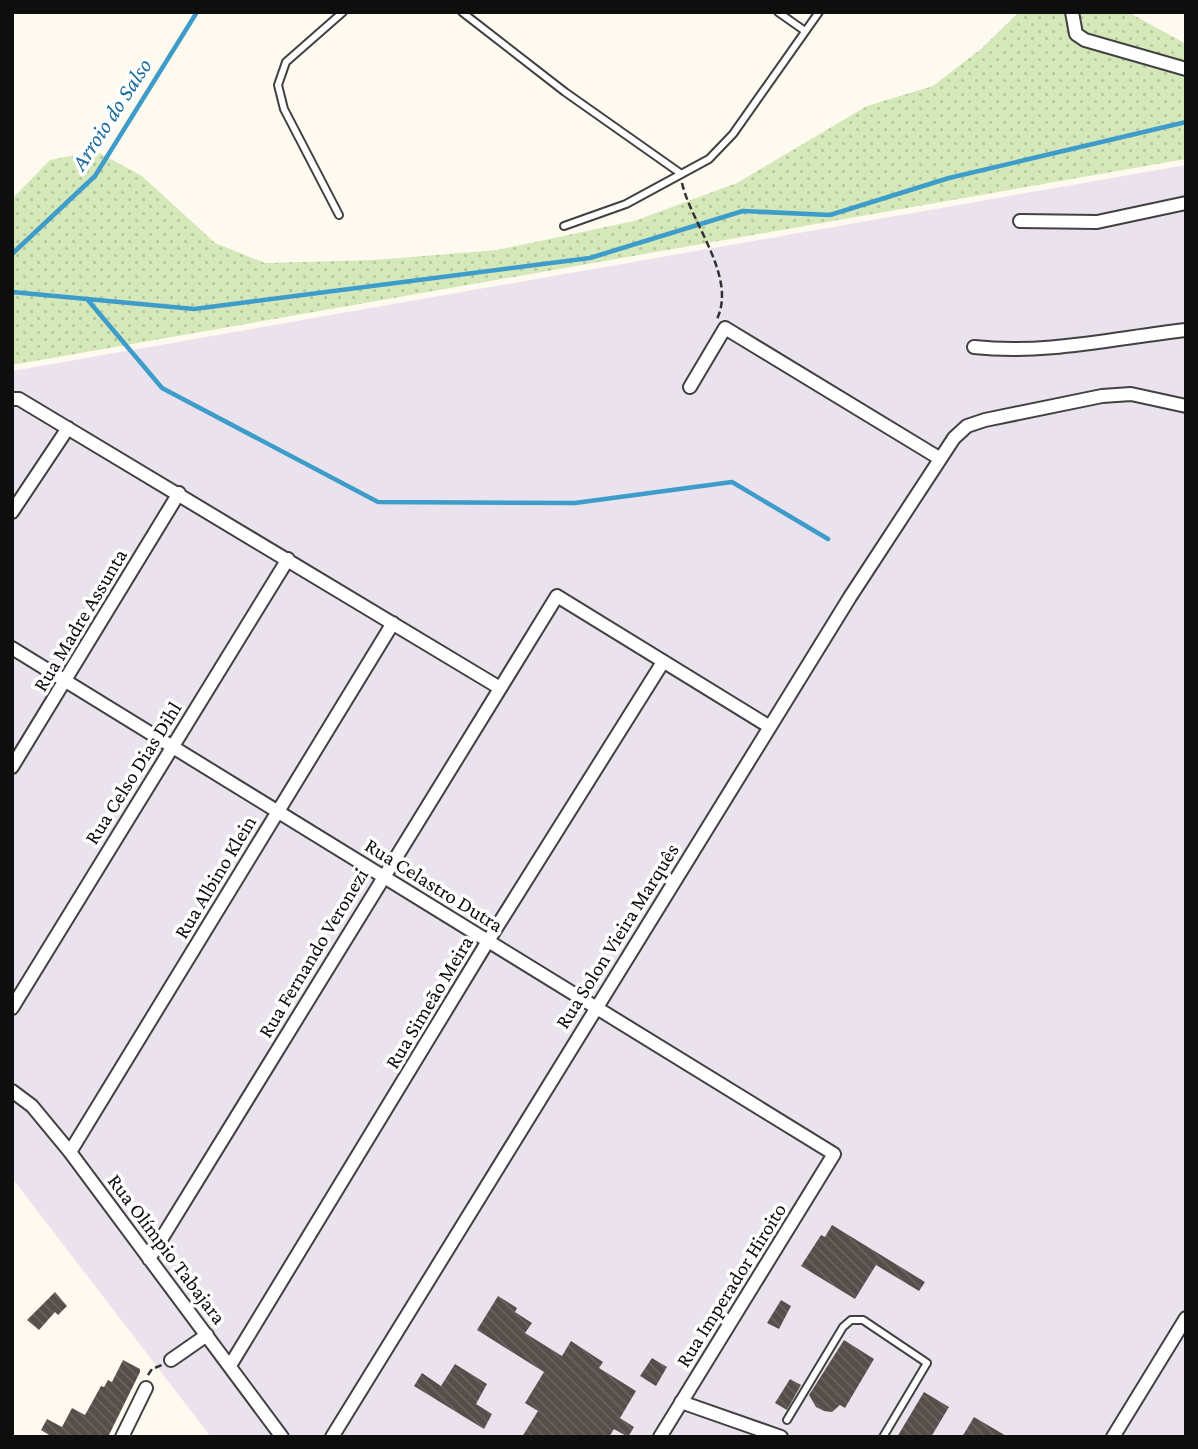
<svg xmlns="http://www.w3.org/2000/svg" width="1198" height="1449" viewBox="0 0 1198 1449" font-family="'Crimson Pro',serif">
<defs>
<pattern id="grass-dots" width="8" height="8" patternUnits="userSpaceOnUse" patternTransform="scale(1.75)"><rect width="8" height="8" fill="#d5e8b9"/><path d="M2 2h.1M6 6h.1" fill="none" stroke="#b6c69e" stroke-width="1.8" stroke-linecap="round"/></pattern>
<pattern id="building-back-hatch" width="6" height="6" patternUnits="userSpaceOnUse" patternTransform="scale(1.75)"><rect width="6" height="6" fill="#564e4a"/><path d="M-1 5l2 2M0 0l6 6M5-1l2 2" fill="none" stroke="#696360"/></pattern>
</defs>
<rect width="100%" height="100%" fill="#fffaef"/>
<!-- industrial -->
<path fill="#eae2ec" d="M1186,165V1437H211L12,1178V371Z"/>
<!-- grass -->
<path fill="url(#grass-dots)" d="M1019,12H1128L1186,44V159L12,365V199L50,160L96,151L142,176L215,243L265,263L375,260L497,250L634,221L737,183L867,106L933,86L981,49Z"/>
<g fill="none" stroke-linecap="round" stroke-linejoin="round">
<!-- stream -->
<path stroke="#3d9cca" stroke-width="4.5" d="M12,254L95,176L197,12
M12,292L194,309L590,258L743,211L830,215L949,178L1186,122
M87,299L162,388L378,502L575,503L732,482L828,539"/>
</g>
<!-- building -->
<path fill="url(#building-back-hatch)" d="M832,1225L925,1282L919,1291L876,1265L855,1299L801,1266L821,1235L825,1237Z
M55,1292L67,1306L58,1315L55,1312L39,1330L27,1320Z
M498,1296L517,1308L515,1312L532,1323L525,1333L562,1356L571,1341L603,1362L599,1368L636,1391L620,1418L634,1427L628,1437L614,1429L609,1437H522L538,1411L525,1403L544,1372L477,1330Z
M781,1300L791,1306L779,1329L767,1323Z
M844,1340L874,1359L845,1408L840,1405L832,1412L824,1411L816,1407L809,1395Z
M652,1358L667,1367L656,1386L640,1376Z
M123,1360L140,1369V1372L108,1437H52L41,1430L47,1419L62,1427L72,1408L85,1415L101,1386L104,1387L108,1380L112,1382Z
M455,1364L487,1384L476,1404L492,1414L484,1429L414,1386L422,1373L441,1386Z
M790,1379L801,1385L787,1410L775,1403Z
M924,1392L949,1407L931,1437H897Z
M974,1417L1008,1437H962Z"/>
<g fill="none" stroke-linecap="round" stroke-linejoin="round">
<defs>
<path id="service" d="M462,12L565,92L680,173
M778,12L805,31
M339,215L284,109L278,85L286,62L343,12
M564,226L626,204L709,159L733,134L819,12
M787,1420L843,1327L851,1320H863L927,1363L883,1437"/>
<path id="minor" d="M1072,12L1076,34L1085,40L1186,69
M1020,221L1097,222L1186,203
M974,347C1045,355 1115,338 1186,330
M690,387L725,328L939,458
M12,399H19L500,688
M12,512L68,428
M12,648L834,1154L660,1437
M12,767L179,493
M12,1008L288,559
M12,1091L32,1106L70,1152L282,1437
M70,1152L393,623
M149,1259L557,596L770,727
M171,1360L207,1335
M231,1364L488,941L663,662
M681,1402L781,1437
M122,1437L146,1388
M332,1437L850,597L954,438L967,426L985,420L1102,396L1131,394L1186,406
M1113,1437L1186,1318"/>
</defs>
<!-- service casing -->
<use href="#service" stroke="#414141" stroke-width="10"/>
<!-- minor casing -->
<use href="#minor" stroke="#414141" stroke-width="16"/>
<!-- path -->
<path stroke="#303030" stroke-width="2.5" stroke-dasharray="7 3.5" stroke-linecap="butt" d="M682,183C691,223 737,277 717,319
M148,1375L152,1369L162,1365"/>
<!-- service -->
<use href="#service" stroke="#fff" stroke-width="6"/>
<!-- minor -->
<use href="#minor" stroke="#fff" stroke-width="12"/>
</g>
<g text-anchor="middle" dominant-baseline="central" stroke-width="7" stroke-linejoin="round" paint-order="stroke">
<!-- street labels -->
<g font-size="21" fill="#0e0e0e" stroke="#fff">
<text transform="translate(80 620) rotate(-59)">Rua Madre Assunta</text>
<text transform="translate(133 773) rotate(-58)">Rua Celso Dias Dihl</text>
<text transform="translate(215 877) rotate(-59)">Rua Albino Klein</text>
<text transform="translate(434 885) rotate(32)">Rua Celastro Dutra</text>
<text transform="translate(617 936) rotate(-58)">Rua Solon Vieira Marquês</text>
<text transform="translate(313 953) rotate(-59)">Rua Fernando Veronezi</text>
<text transform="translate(429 1002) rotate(-59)">Rua Simeão Meira</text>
<text transform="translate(167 1249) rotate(53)">Rua Olímpio Tabajara</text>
<text transform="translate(731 1285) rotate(-58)">Rua Imperador Hiroito</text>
</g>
<!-- water labels -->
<g font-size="23" font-style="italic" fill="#1a6d9d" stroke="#fff">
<text transform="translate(111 114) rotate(-57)">Arroio do Salso</text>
</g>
</g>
<!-- border -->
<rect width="1198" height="1449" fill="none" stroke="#0e0e0e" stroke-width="28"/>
</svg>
